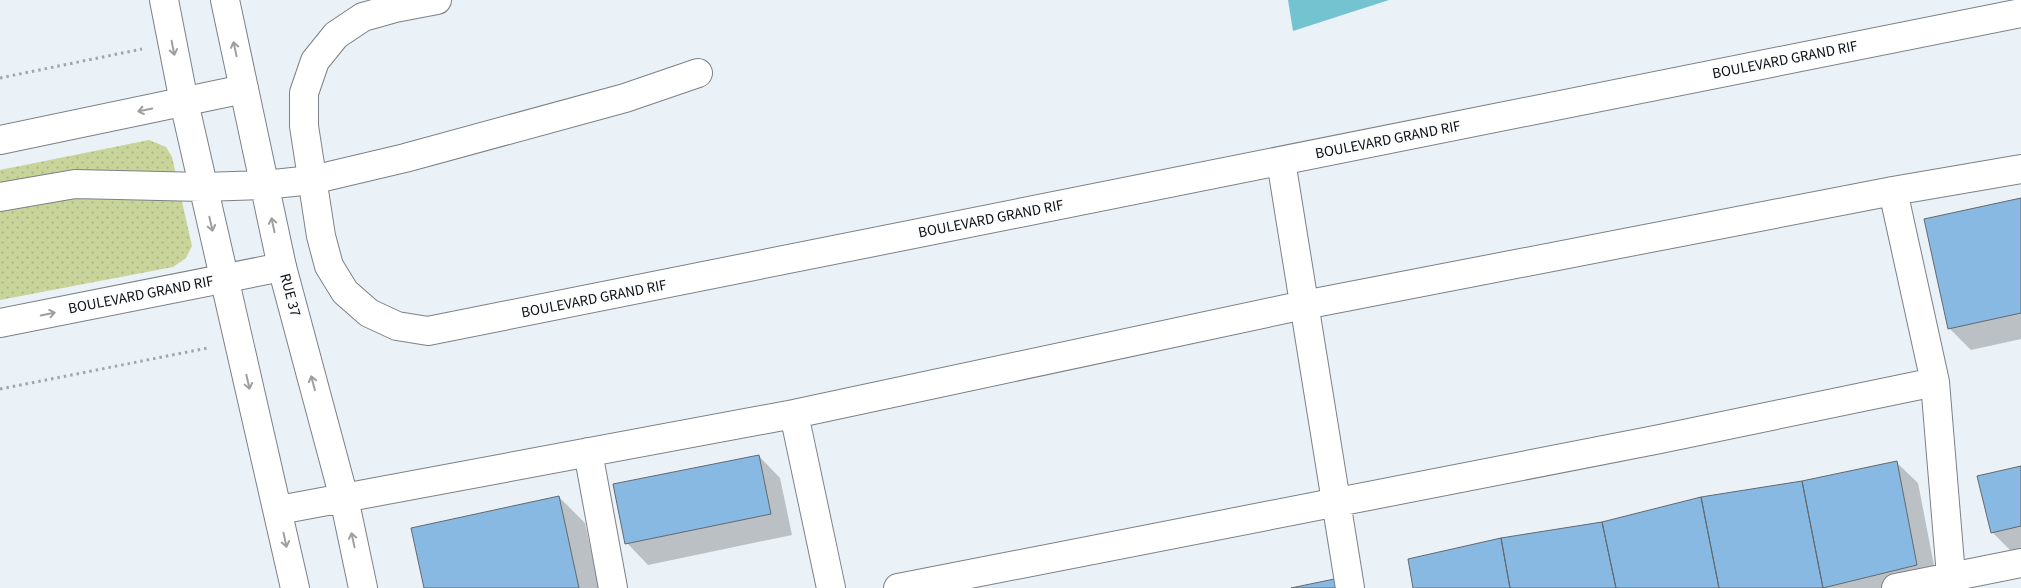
<svg xmlns="http://www.w3.org/2000/svg" width="2021" height="588" viewBox="0 0 2021 588" font-family="'Source Sans 3',sans-serif">
<defs>
<pattern id="grass-dots" width="8" height="8" patternUnits="userSpaceOnUse" patternTransform="scale(1.25)"><rect width="8" height="8" fill="#c8d499"/><path d="M2 2h.1M6 6h.1" fill="none" stroke="#abb583" stroke-width="1.8" stroke-linecap="round"/></pattern>
</defs>
<rect width="100%" height="100%" fill="#eaf1f7"/>
<!-- grass -->
<path fill="url(#grass-dots)" d="M149,140L166,147L172,157L192,246L186,258L173,267L0,300V170Z"/>
<!-- water -->
<path fill="#74c3d1" d="M1288,0H1389L1293,31Z"/>
<!-- shadow -->
<path fill="#0003" d="M2021,199V339L1971,350L1949,328Z
M759,456L780,478L792,535L648,565L627,543Z
M1896,462L1918,483L1938,586L1930,588H1414L1602,523Z
M2021,467V552L2013,553L1992,532Z
M559,497L585,523L599,588H426Z"/>
<!-- building -->
<path fill="#87b9e2" stroke="#63696e" d="M2021,198V313L1948,329L1924,219Z
M759,455L771,514L625,544L613,484Z
M1897,461L1917,565L1823,588L1802,481Z
M2021,466V526L1991,533L1977,476Z
M1802,481L1823,588H1719L1701,497Z
M559,496L579,588H424L411,528Z
M1701,497L1719,588H1616L1602,522Z
M1602,522L1616,588H1510L1501,538Z
M1501,538L1510,588H1413L1408,559Z
M1339,578L1341,588H1291Z"/>
<g fill="none" stroke-linecap="round" stroke-linejoin="round">
<defs>
<path id="street" d="M164,0L184,102L295,588
M225,0L282,267L344,498L363,588
M1281,161L1350,588
M1893,191L1935,382L1952,588
M0,197L75,184L203,187L264,185L312,180L405,158L625,98L698,73
M794,414L831,588
M588,452L613,588
M279,510L794,414L1304,305L1893,191L2021,169
M898,588L1660,439L1935,382
M1896,588L2021,563"/>
<path id="secondary" d="M437,0L395,8L363,17L336,35L315,61L304,93V126L321,236L329,266L345,292L369,313L397,326L428,331L2021,13
M0,140L244,89
M0,323L282,267"/>
</defs>
<!-- street casing -->
<use href="#street" stroke="#7b8187" stroke-width="30"/>
<!-- secondary casing -->
<use href="#secondary" stroke="#7b8187" stroke-width="30"/>
<!-- path -->
<path stroke="#a1a6ab" stroke-width="3" stroke-dasharray="2.5 4" stroke-linecap="butt" d="M0,78L142,49
M0,389L208,348"/>
<!-- street -->
<use href="#street" stroke="#fff" stroke-width="28"/>
<!-- secondary -->
<use href="#secondary" stroke="#fff" stroke-width="28"/>
</g>
<!-- one-way arrows -->
<defs><path id="oneway-shaft" d="M-6 0H5M1.5-3L5.5 0L1.5 3" fill="none" stroke-width="1.6" stroke-linecap="round" stroke-linejoin="round" transform="scale(1.25)"/></defs>
<g stroke="#9f9fa0">
<use href="#oneway-shaft" transform="translate(173 48) rotate(79)"/>
<use href="#oneway-shaft" transform="translate(235 49) rotate(-102)"/>
<use href="#oneway-shaft" transform="translate(145 110) rotate(168)"/>
<use href="#oneway-shaft" transform="translate(211 224) rotate(77)"/>
<use href="#oneway-shaft" transform="translate(273 225) rotate(-102)"/>
<use href="#oneway-shaft" transform="translate(48 314) rotate(-11)"/>
<use href="#oneway-shaft" transform="translate(248 382) rotate(77)"/>
<use href="#oneway-shaft" transform="translate(313 383) rotate(-105)"/>
<use href="#oneway-shaft" transform="translate(285 540) rotate(78)"/>
<use href="#oneway-shaft" transform="translate(353 540) rotate(-102)"/>
</g>
<g text-anchor="middle" dominant-baseline="central" stroke-width="5" stroke-linejoin="round" paint-order="stroke">
<!-- street labels -->
<g font-size="15" fill="#0e1012" stroke="#fcfdfe">
<text transform="translate(1785 60) rotate(-11)">BOULEVARD GRAND RIF</text>
<text transform="translate(1388 140) rotate(-11)">BOULEVARD GRAND RIF</text>
<text transform="translate(991 219) rotate(-11)">BOULEVARD GRAND RIF</text>
<text transform="translate(141 295) rotate(-11)">BOULEVARD GRAND RIF</text>
<text transform="translate(290 295) rotate(75)">RUE 37</text>
<text transform="translate(594 299) rotate(-11)">BOULEVARD GRAND RIF</text>
</g>
</g>
</svg>
